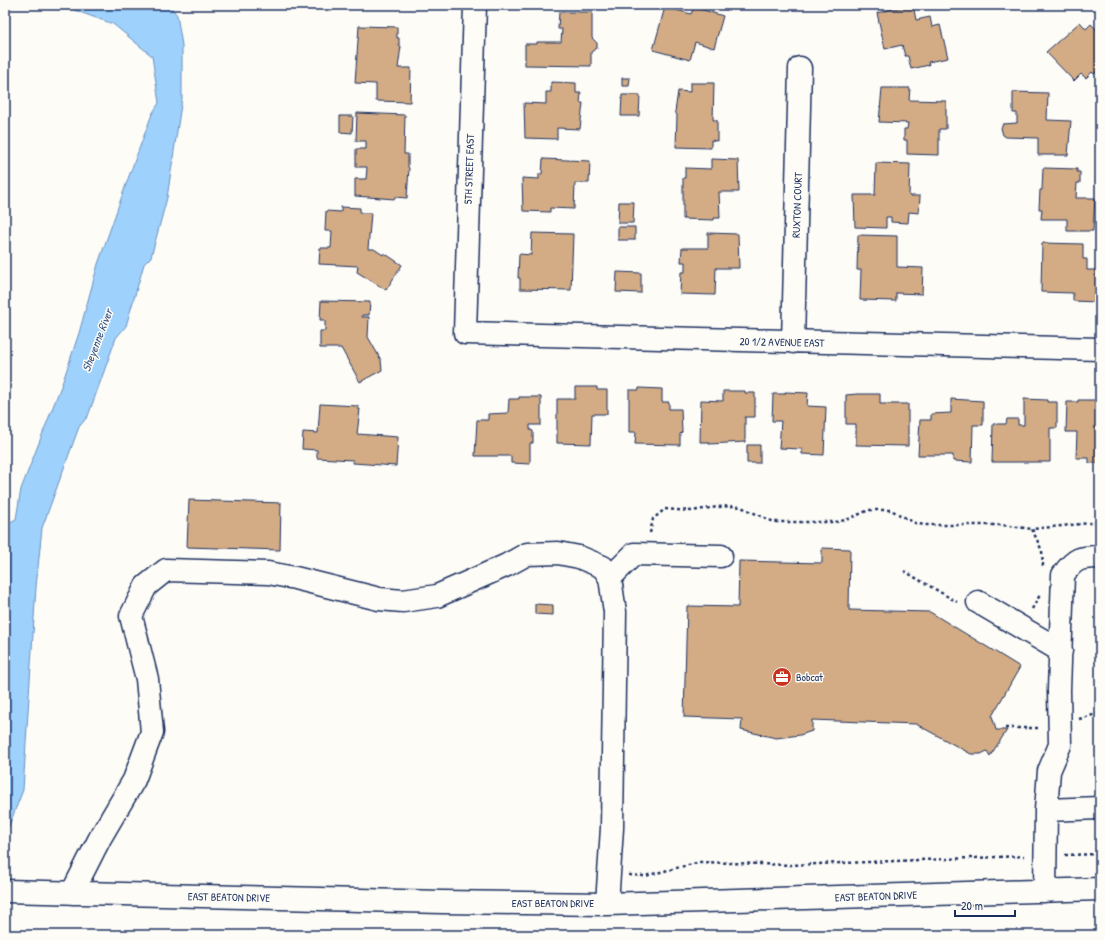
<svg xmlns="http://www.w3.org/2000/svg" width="1105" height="940" viewBox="0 0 1105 940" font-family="'Patrick Hand',sans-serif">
<rect width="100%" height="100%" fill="#fdfcf7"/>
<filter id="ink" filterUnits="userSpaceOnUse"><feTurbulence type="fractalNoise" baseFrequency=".025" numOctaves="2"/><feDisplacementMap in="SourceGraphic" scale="8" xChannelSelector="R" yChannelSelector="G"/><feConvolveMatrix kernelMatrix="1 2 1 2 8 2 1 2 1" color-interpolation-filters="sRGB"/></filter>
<g filter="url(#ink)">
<!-- water -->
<path fill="#9ed1fc" stroke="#6a90bd" d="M60,5H169L177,15L182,45V98L167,198L151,257L144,264L126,326L116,338L88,416L79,427L42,528L36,587L23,790L5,836V525L16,519L21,489L63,381L79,333L98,264L129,176L152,114L159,103L152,56L113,24Z"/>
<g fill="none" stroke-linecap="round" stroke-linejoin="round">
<!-- stream -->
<path stroke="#6a90bd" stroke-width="6" d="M1048,935L1100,933"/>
</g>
<!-- building -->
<path fill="#d3ac85" stroke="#1b2f5e" d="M909,5H913L916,20L930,17L932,27L940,25L948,58L928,62L929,65L911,69L908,56H905L902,45L885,49L877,13Z
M665,7L691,14L694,7L723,16L714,48L695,42L690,60L653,50Z
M559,12H592V38L597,43V48L591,52V66L525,65V44H537V42H561L562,29H558Z
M1080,22L1086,29L1091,24L1100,33V69L1094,74L1092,72L1086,78L1081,74L1074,81L1046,52Z
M359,26L397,27V38H399V46H401L398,68H411L410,102L376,101V84L355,83Z
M622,78H630L629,86H622Z
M551,82L576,83V93H581L580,103H583L580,129L557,128V139L525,138L524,103L546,104V92H551Z
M690,83H714L713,120H717V141L711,140V148L676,147L677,115L675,112L678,91L690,92Z
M882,88H910L909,100L946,101V129H939V155L907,154V140H904V129H907L908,123L879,122Z
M1013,92L1048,93L1047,120L1071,121L1068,155H1038V138L1006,137L1003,135L1001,128L1003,124L1017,123V113H1013Z
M622,95H640L639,116H621Z
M357,113L405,115L404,154H408V167L409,168L407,198L395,197V199L355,196V179H366L367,167H356V149H366V141H356Z
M340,116H353L352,133L340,132Z
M543,159L590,161L589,183H575L574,209L550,208V212L523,211L522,178L539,179V174H542Z
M711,159L738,160L739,192H719L720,218H714V220L683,219V178H685V168L711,169Z
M876,163L910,164L909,196H920L919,213L909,212L908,223L891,222V217H886V228L855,227L854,195H875Z
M1043,168L1077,169V172H1080V183H1077L1076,198H1095L1093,231H1067V219H1041L1042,209H1039L1040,190H1042Z
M619,202H634L633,223H618Z
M341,207L360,208V213H371L368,249H374L383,255L384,253L402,265L386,290L357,272L358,266L319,264L320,248H331L332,231H325L326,211L341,212Z
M618,227H635V240H618Z
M532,233L573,234L571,290L520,289V278H518L519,254L531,255Z
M708,233L738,234L739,268H716L715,295L680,294L681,272H685V262H681L682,248H708Z
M858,235L897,236V267L923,268L922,294L896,293V301L860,300L861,270H857Z
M1042,243L1083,244V259H1087V270H1099L1097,302L1073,301V293L1041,292Z
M617,272L641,273V293L616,292Z
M321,301L370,302L369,315H362V317H369L368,337L381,360L382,370L360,382L341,348H320V331H325V320H320Z
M575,387H597V390H607V414H592L591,444L557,443V399H575Z
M639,388L662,389V402H669V409H681L682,432L680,434V445L635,444L636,432H629V390H639Z
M723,391H745V393H755V417H745V442L709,444V442H700L701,400L723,401Z
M785,392L808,393L807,406L826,407L824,455L802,454V449L779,448L781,421H772L773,394H785Z
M857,394H880V404H908V446L856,445V424H846V395Z
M519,397H541V425H530V430L533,431V443H530V464L511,463V456H475L477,420H488V414L508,413L509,399H519Z
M951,399L983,401V425H973L972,462L953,461V455H918L920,420H931V414L951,413Z
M1024,399L1047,400V402H1057V428H1050V462H992L993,424H1006L1007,419H1018V425H1024Z
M1078,400H1100V463H1089V458H1076L1077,432H1066L1067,402H1078Z
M320,404L358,406V409H360L357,434L398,437L396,466L353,463V460L317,458V450L302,449L303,432L318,433Z
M747,445H760V463H747Z
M189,500L281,503L280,550L187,547Z
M822,548L850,549L849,610L930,612L1020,667L992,716L996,730H1007L990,756L987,751L981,754H971L916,724L812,720V731L800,735L776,738L741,730L742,719L684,717L687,606L738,607L739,561L822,563Z
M535,604L553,605V615L535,614Z"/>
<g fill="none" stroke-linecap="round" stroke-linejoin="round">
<defs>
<path id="minor" d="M475,5L465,333L1100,349
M793,342L800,68
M610,578L634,554L721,556
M978,602L1061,651
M1046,810L1049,771L1060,745L1059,690L1063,575C1075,558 1080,557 1100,557
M5,891L442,902L607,904L1100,889
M1045,891L1046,810L1100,808
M72,893L100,838L134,780L152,732L147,679L131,616L146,586L166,570L268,573L295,578L379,599L403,601L437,596L507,565L527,554L558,553L579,557L603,567L610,578L615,612L612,828L607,904"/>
</defs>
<!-- minor casing -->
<use href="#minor" stroke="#1b2f5e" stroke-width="25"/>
<!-- path -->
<path stroke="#1b2f5e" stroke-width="2.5" stroke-dasharray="3 3" stroke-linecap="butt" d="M650,533L653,519L665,509L691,511L717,507L731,506L741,507L774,522H835L846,520L869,510H891L915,523L924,525H1002L1032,529
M1043,566L1042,551L1032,529L1100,522
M904,571L957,602
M1032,609L1040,595
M1079,719L1100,713
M1005,728H1039
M1065,855L1100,854
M629,875L645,876L700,862L791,865L1024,856"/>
<!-- minor -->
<use href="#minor" stroke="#fdfcf7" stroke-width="22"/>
</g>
</g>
<!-- icons -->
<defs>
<symbol id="office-disc" viewBox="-11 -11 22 22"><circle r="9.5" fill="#c8321e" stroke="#fdfcf7"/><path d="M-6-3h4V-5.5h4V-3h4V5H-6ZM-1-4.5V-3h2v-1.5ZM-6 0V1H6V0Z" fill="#fff"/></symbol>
</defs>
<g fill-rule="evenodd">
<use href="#office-disc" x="771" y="666" width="22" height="22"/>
</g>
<g text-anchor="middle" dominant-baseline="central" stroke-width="3" stroke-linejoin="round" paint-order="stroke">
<!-- street labels -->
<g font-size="11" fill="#1b2f5e" stroke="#fdfcf7">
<text transform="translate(469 169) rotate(-88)">5TH STREET EAST</text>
<text transform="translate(797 205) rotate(-88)">RUXTON COURT</text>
<text transform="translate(782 342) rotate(1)">20 1/2 AVENUE EAST</text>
<text transform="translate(876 896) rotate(-2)">EAST BEATON DRIVE</text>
<text transform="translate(229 897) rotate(1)">EAST BEATON DRIVE</text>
<text x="553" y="903">EAST BEATON DRIVE</text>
</g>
<!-- poi labels -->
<g font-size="11" fill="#1b2f5e" stroke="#fdfcf7" text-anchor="start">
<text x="796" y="677">Bobcat</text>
</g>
<!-- water labels -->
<g font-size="12" font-style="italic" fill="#3c5886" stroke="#fdfcf7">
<text transform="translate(97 340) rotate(-69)">Sheyenne River</text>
</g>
</g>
<!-- margin -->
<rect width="1105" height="940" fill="none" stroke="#fdfcf7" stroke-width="20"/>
<rect x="10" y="10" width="1085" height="920" fill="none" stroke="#1b2f5e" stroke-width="1.5" filter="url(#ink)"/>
<!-- scale -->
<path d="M955 910v6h60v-6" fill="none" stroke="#1b2f5e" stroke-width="2"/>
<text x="961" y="910" font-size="12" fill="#1b2f5e" stroke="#fdfcf7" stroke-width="3" paint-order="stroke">20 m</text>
</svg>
